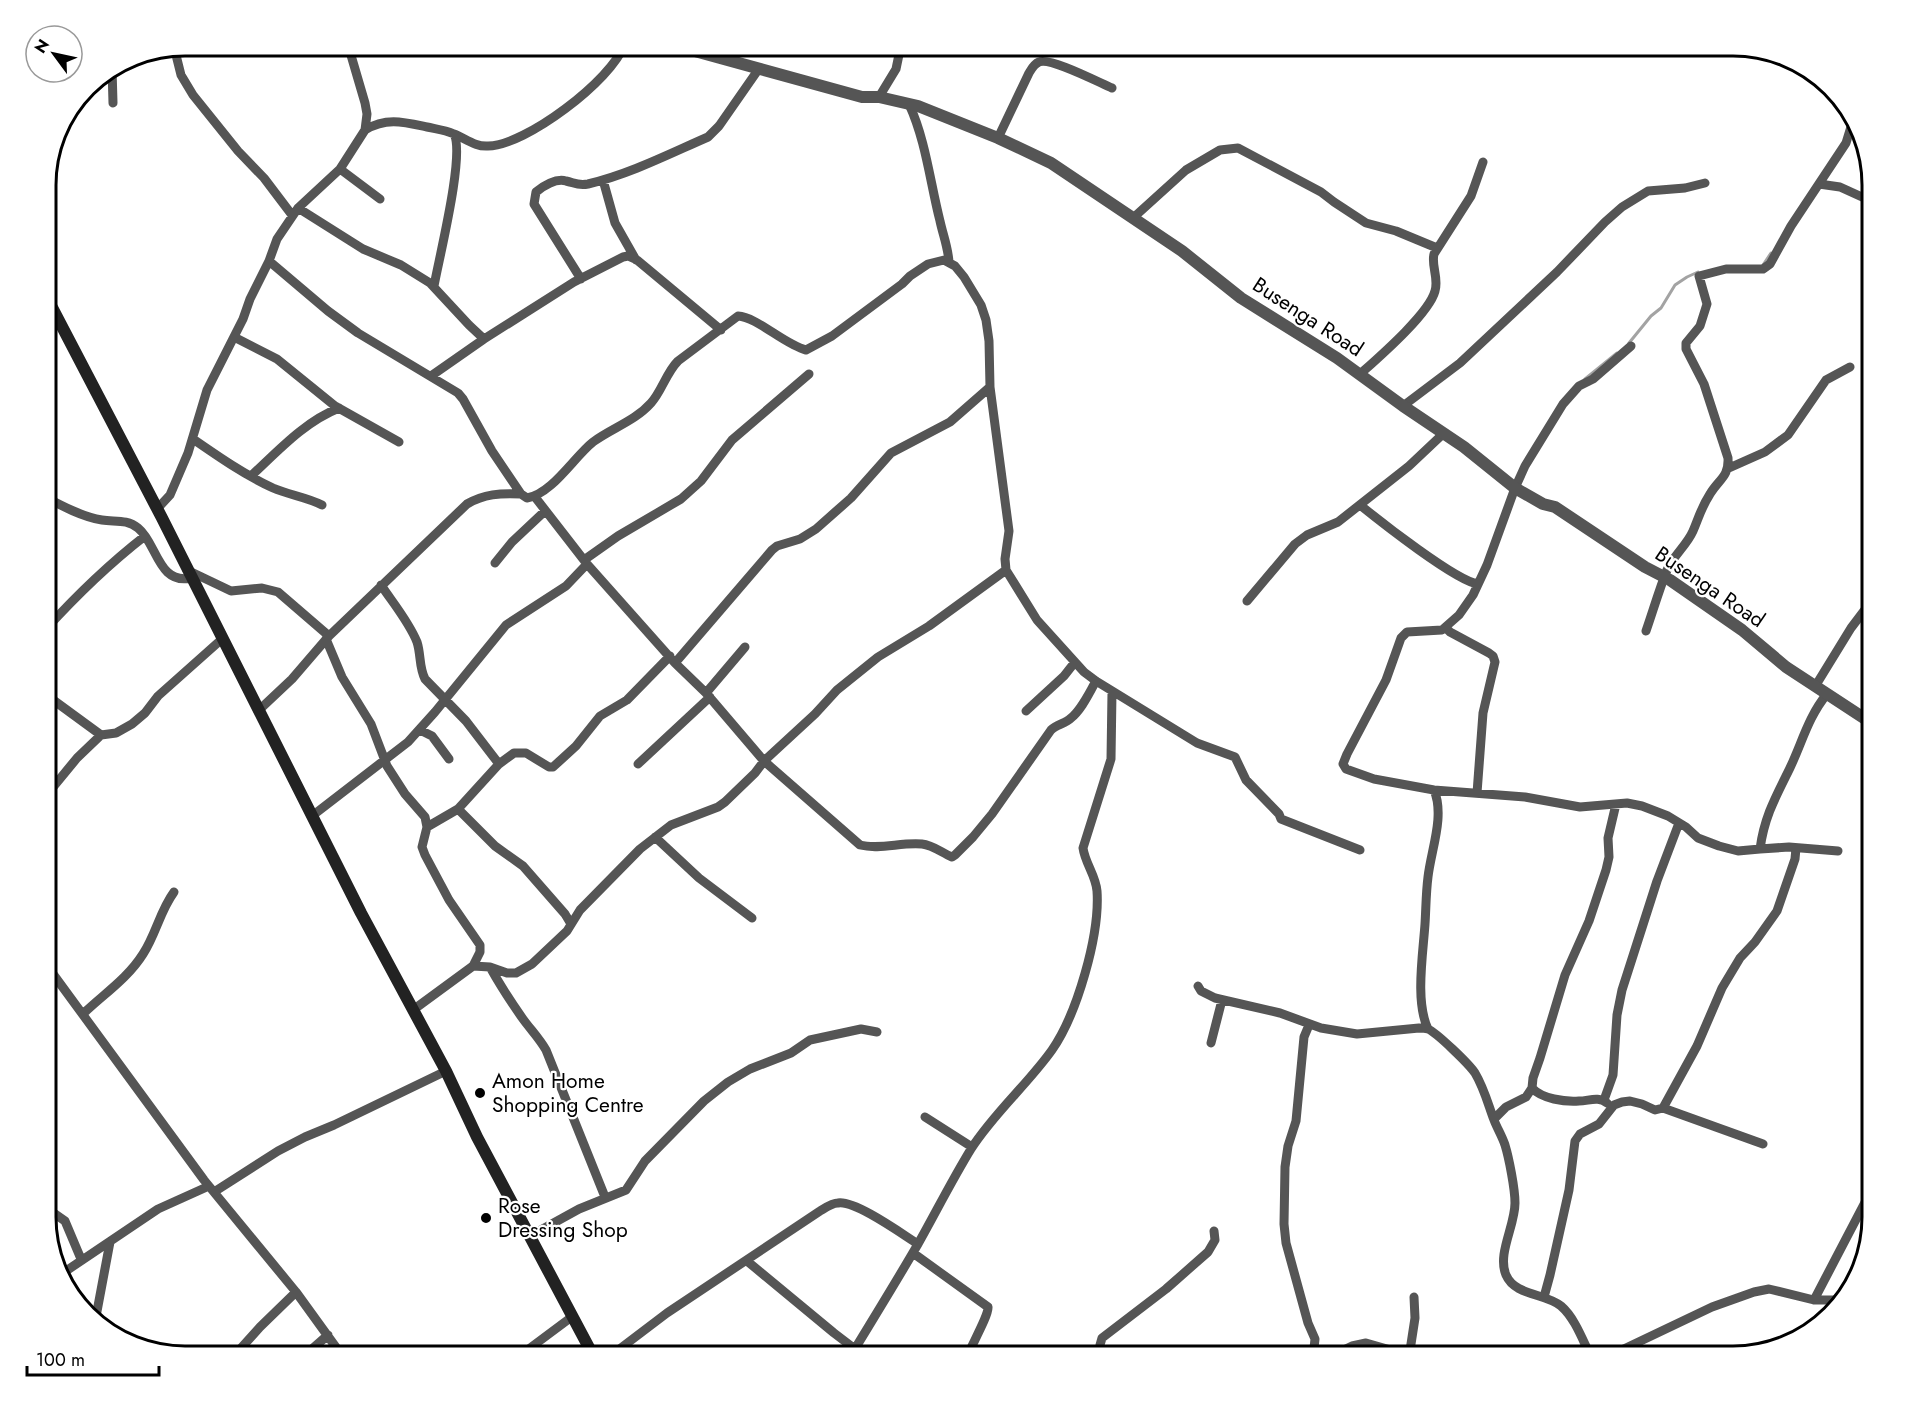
<svg xmlns="http://www.w3.org/2000/svg" width="1918" height="1402" viewBox="0 0 1918 1402" font-family="Jost,sans-serif">
<rect width="100%" height="100%" fill="#fff"/>
<g fill="none" stroke-linecap="round" stroke-linejoin="round">
<!-- stream -->
<path stroke="#a3a3a3" stroke-width="3" d="M1763,265L1771,253
M1629,343L1651,316L1661,308L1675,285L1687,277L1698,272
M1585,379L1617,353"/>
<!-- minor -->
<path stroke="#555" stroke-width="9" d="M174,47L181,75L193,95L238,151L264,178L292,215
M112,68L113,103
M879,97L896,69L901,45
M909,104C926,141 930,182 940,221C943,235 948,247 949,262
M365,130C386,117 404,122 427,127C436,129 445,130 454,134C465,138 475,147 488,146C525,146 612,80 624,45
M998,138L1029,73C1032,68 1034,64 1039,62C1050,57 1098,82 1112,88
M340,169L380,199
M603,180L615,223L636,260
M1819,184L1840,187L1873,202
M298,208L363,249L401,265L430,283L469,325L484,339
M1133,218L1186,170L1220,150L1238,148L1321,192L1334,202L1366,223L1396,231L1437,248
M269,261L328,311L358,333L458,393L463,399L492,451L521,494L527,498C552,494 574,457 593,442C612,428 635,421 651,403C662,391 666,373 678,361L738,316C757,317 785,345 806,350L832,336L902,284L910,276L928,264L944,260L955,266L964,277L981,305L986,320L989,341L990,387L1009,531L1005,559L1006,570L1037,620L1084,672L1096,681L1197,743L1235,757L1246,780L1279,814L1281,819L1360,850
M581,279L534,204L536,192C543,186 556,178 566,181C575,183 578,186 588,184C630,174 669,154 708,137L719,126L758,70
M434,286C439,258 465,155 454,134
M234,337L277,359L335,406L399,442
M1631,346L1593,379L1579,386L1563,404L1525,466L1515,488L1487,565L1473,595L1459,615L1442,630L1407,632L1401,638L1386,680L1347,754L1343,764L1346,769L1374,779L1434,790L1525,797L1580,807L1627,803L1642,806L1668,816L1686,827L1698,838L1719,846L1738,851L1760,849C1764,819 1774,800 1787,774C1801,747 1807,718 1827,694
M1359,375C1378,358 1429,314 1435,291C1439,278 1431,266 1434,254L1471,196L1483,162
M431,376L484,339L574,282L623,257L628,256L637,260L721,330
M1403,406L1460,363L1557,272L1605,222L1622,207L1648,191L1685,188L1705,183
M193,439C219,457 245,475 273,488C289,495 306,497 322,505
M1729,468L1765,452L1788,435L1826,380L1850,367
M251,476C278,451 304,422 339,408
M45,497C62,506 83,517 102,520C115,522 127,519 138,528C157,543 158,585 191,578
M535,497L587,564L675,663L706,693L764,761L860,845C880,850 901,842 922,844C933,845 942,853 952,857L955,855L973,837L992,814L1051,730C1057,724 1065,724 1071,718C1082,709 1089,693 1096,681
M1360,505C1381,522 1456,581 1478,584
M157,509L170,495L188,453L207,390L243,319L250,299L269,261L277,239L298,208L340,169L365,130L367,114L365,103L348,45
M584,560L618,536L681,499L701,481L732,440L809,374
M495,563L512,542L545,511
M187,570L231,591L262,588L278,592L329,636
M381,585C393,603 409,622 417,642C421,654 419,668 425,679L466,721L499,764
M1247,601L1295,544L1307,535L1338,522L1409,466L1444,433
M1446,628L1450,632L1489,653L1493,656L1495,662L1483,713L1477,793
M45,630C75,597 109,564 145,536
M1646,631C1653,611 1659,590 1667,570C1673,556 1687,545 1693,531C1699,517 1701,508 1710,494C1719,479 1729,477 1728,458L1704,384L1686,349V343L1700,326L1707,304L1699,276L1726,269H1763L1770,264L1791,226L1846,143L1854,117
M326,639L342,677L371,724L387,766L405,794L425,817L427,827L422,847L425,855L449,900L480,945V952L473,966L413,1010
M675,663L772,550L777,546L800,539L816,529L851,498L891,453L950,422L990,387
M1816,685L1851,628L1873,599
M706,693L745,647
M45,694L101,735L116,733L132,724L145,713L158,696L222,639
M258,711L292,679L329,636L467,504C484,494 500,493 521,494
M1026,711L1064,676L1075,662
M420,730L432,736L449,759
M638,764L710,697
M45,797L77,758L101,735
M458,809L495,846L523,866L565,914L571,924
M312,816L408,742L435,712L506,625L566,586L587,564
M427,827L458,809L499,764L514,753H526L549,767H553L576,746L600,716L627,700L670,656
M655,837L699,878L752,918
M1760,849L1789,847L1838,851
M1868,947L1873,939
M45,963L204,1180L296,1292L343,1357
M473,966L490,967L507,973H516L532,964L567,931L580,910L640,849L671,825L718,807L725,802L755,773L764,761L815,714L837,690L878,657L929,626L1006,570
M490,967C500,985 511,1002 523,1019C531,1030 539,1038 546,1050L605,1197
M1198,986L1201,991L1215,998L1280,1013L1321,1028L1357,1034L1419,1028C1422,1028 1425,1028 1428,1029C1437,1033 1469,1064 1475,1073C1484,1088 1488,1104 1494,1120C1497,1128 1502,1136 1505,1145C1509,1158 1515,1189 1515,1203C1515,1226 1497,1254 1506,1275C1515,1296 1545,1293 1561,1306C1575,1318 1583,1341 1591,1357
M84,1013C104,994 128,978 143,954C156,934 160,911 174,892
M1309,1025L1304,1037L1296,1121L1288,1146L1285,1167L1284,1224L1286,1243L1308,1323L1315,1339L1313,1357
M1428,1029C1415,1002 1423,954 1425,924C1426,908 1426,892 1428,877C1431,850 1445,816 1434,790
M1211,1043L1222,1000
M1532,1088C1542,1099 1565,1102 1579,1101C1589,1101 1598,1096 1607,1103
M1604,1100L1613,1075L1617,1015L1622,990L1657,881L1679,823
M1663,1108L1697,1046L1722,988L1740,958L1755,942L1777,911L1795,859L1796,848
M925,1117L972,1147
M1494,1119L1506,1107L1526,1097L1532,1088L1533,1078L1540,1058L1565,975L1589,921L1606,870L1609,857L1608,838L1616,804
M214,1192L278,1151L305,1137L334,1125L446,1071
M45,1207L65,1221L81,1259
M530,1236L579,1209L626,1190L645,1161L704,1101L728,1082L750,1069L791,1053L810,1040L861,1029L877,1032
M913,1253L988,1307C989,1315 971,1346 967,1357
M747,1261L834,1333L855,1349
M60,1275L158,1209L209,1186
M1544,1297L1550,1275L1569,1190L1575,1141L1580,1134L1599,1124L1614,1105L1622,1102L1630,1101L1642,1104L1655,1110L1663,1108L1763,1144
M1814,1300L1873,1187
M95,1322L110,1242
M233,1357L260,1327L296,1292
M303,1357L328,1335
M518,1357L573,1316
M609,1357L667,1313L820,1211C825,1208 832,1203 838,1203C855,1200 902,1234 918,1244
M850,1357C873,1319 896,1282 918,1244C936,1212 952,1180 971,1149C994,1113 1027,1085 1052,1050C1077,1014 1100,935 1097,891C1096,876 1085,863 1083,848L1111,759L1112,692
M1102,1357L1100,1345L1102,1338L1166,1289L1208,1252L1215,1240L1214,1231
M1329,1357L1352,1346L1366,1343L1408,1355
M1409,1357L1415,1318L1414,1297
M1607,1357L1712,1307L1754,1292L1769,1289L1814,1300H1845"/>
<!-- tertiary -->
<path stroke="#555" stroke-width="12" d="M673,45L862,97H879L918,106L998,138L1051,163L1182,251L1241,298L1337,358L1403,406L1464,447L1515,488L1543,504L1555,507L1645,567L1670,580L1742,630L1786,667L1873,724"/>
<!-- secondary -->
<path stroke="#222" stroke-width="12" d="M45,294L162,518L361,913L446,1071L477,1137L594,1357"/>
</g>
<!-- markers -->
<g fill="#000" stroke="#fff" stroke-width="2">
<circle cx="480" cy="1093" r="6"/>
<circle cx="486" cy="1218" r="6"/>
</g>
<g text-anchor="middle" dominant-baseline="central" stroke-width="4.5" stroke-linejoin="round" paint-order="stroke">
<!-- street labels -->
<g font-size="21" fill="#000" stroke="#fff">
<text transform="translate(1308 317) rotate(33)">Busenga Road</text>
<text transform="translate(1710 587) rotate(34)">Busenga Road</text>
</g>
<!-- poi labels -->
<g font-size="21" fill="#000" stroke="#fff" text-anchor="start">
<text x="492" y="1081">Amon Home<tspan x="492" dy="24">Shopping Centre</tspan></text>
<text x="498" y="1206">Rose<tspan x="498" dy="24">Dressing Shop</tspan></text>
</g>
</g>
<!-- crop -->
<path d="M0 0H1918V1402H0ZM185 56H1733A129 129 0 0 1 1862 185V1217A129 129 0 0 1 1733 1346H185A129 129 0 0 1 56 1217V185A129 129 0 0 1 185 56Z" fill="#fff" fill-rule="evenodd"/>
<path fill="none" stroke="#000" stroke-width="3" d="M185 56H1733A129 129 0 0 1 1862 185V1217A129 129 0 0 1 1733 1346H185A129 129 0 0 1 56 1217V185A129 129 0 0 1 185 56Z"/>
<!-- north arrow -->
<g transform="translate(54 54) rotate(303)"><circle r="28" fill="#ffffff" stroke="#999999" stroke-width="1.5"/>
<path d="M0-4.5L10 22L0 15L-10 22Z" fill="#000000"/>
<text y="-9" font-size="16" font-weight="bold" text-anchor="middle" fill="#000000">N</text>
</g>
<!-- scale -->
<path d="M27 1366v9h132v-9" fill="none" stroke="#000000" stroke-width="3"/>
<text x="36" y="1366" font-size="18" fill="#000000" stroke="#ffffff" stroke-width="4.5" paint-order="stroke">100 m</text>
</svg>
